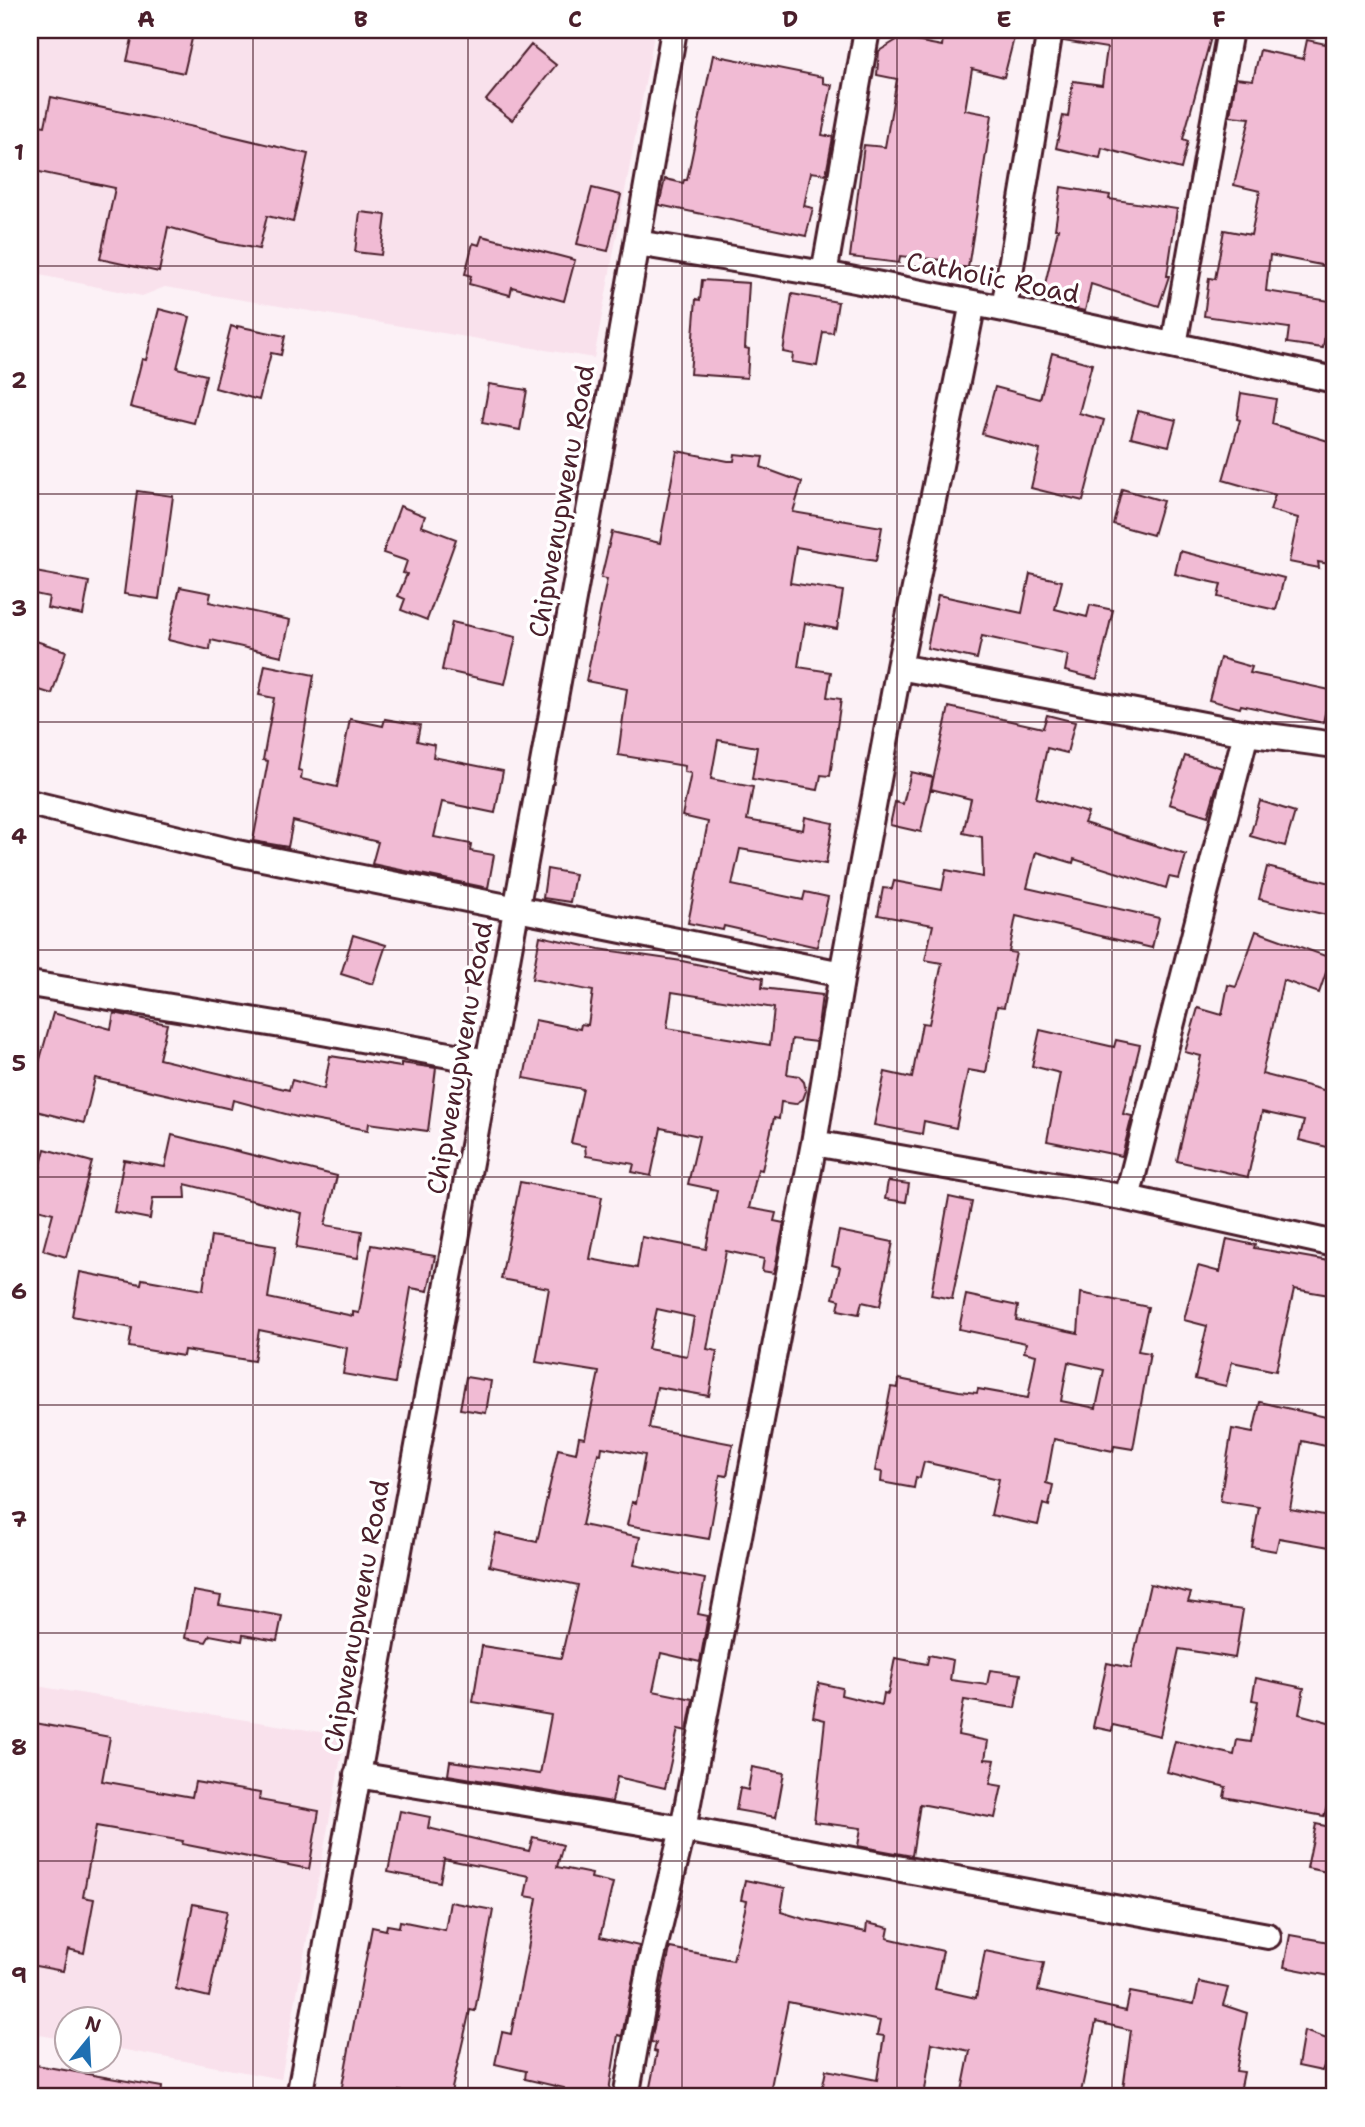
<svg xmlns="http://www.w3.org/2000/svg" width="1365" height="2127" viewBox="0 0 1365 2127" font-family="'Shantell Sans',sans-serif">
<rect width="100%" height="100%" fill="#fcf1f6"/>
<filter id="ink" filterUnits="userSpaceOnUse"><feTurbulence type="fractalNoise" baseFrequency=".0143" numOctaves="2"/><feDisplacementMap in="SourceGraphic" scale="14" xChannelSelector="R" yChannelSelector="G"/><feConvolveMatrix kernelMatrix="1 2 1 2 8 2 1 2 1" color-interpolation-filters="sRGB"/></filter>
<g filter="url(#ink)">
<!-- built -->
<path fill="#f9e1ec" d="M30,30H655L594,358L165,287L142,296L30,273Z
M30,1685L345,1736L281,2079L109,2047L108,2018H66V2040L30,2033Z"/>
<!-- building -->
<path fill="#f1bbd4" stroke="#4a1f2b" stroke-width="2" fill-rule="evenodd" d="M134,30H194L184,73L127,61Z
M944,30H1016L1004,77L972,69L965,110L992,115L968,268L942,264V260L900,256L899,263L850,257L864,145L885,147L897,79L877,75L879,51L900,38L942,46Z
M1065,30H1213L1183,139L1188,141L1181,169L1102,148L1100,158L1056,148L1063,116L1068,117L1073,81L1102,85L1107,48L1063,41Z
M1307,40L1335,46V247L1331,267L1270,255L1266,291L1330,301L1323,348L1287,343L1289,328L1204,316L1209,278L1215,279L1224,230L1251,235L1260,191L1234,185L1250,118L1230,116L1236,78L1253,80L1260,50L1303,59Z
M531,45L556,65L512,120L486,100Z
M713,55L823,77V83L832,85L822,135L833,137L826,174L811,172L804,206L813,208L806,236L659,205L665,179L683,183L684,180H687Z
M51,97L189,126L308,154L293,222L267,216L259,249L221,242L168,227L159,272L100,259L115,188L30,170V124L45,126Z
M1061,187L1110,195L1109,199L1177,209L1167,276H1169L1159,306L1091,284L1085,311L1041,301L1058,229H1055Z
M592,188L621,195L608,251L577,244Z
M360,212L386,215L381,255L355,252Z
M482,236L575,260L564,301L512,287L510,295L469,284L471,276L465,274L473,243L479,245Z
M702,280L749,283L745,348L749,349L747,378L690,374L696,299L700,300Z
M792,294L838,302L833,333L823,332L817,366L792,362L793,354L783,352Z
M159,309L190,317L177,368L206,375L194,423L130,407L142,359L146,360Z
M231,326L237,328V326L285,336L281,355L271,353L259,400L215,388Z
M1052,353L1092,364L1079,413L1104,420L1083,501L1031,488L1040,450L982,434L995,387L1040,399Z
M489,384L527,390L520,430L482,423Z
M1241,393L1276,399L1272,424L1335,443V565L1318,562L1319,568L1289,562L1298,518L1270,510L1275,495L1223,480L1240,420L1237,419Z
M1138,411L1176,420L1169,446L1131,437Z
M677,451L728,461H734L735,454L763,457L761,467L802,482L793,512L882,527L876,561L796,547L790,583L843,591L837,629L805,623L798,667L831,672L827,697L841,699L830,776L821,775L818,790L752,779L757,747L718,740L711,779L753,787L747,820L803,830L805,817L833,823L826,864L740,849L732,885L803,900L805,892L828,897L817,947L724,926L723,930L688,923L708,822L682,816L691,773L684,772L685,766L618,755L627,689L586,681L607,579L601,578L612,532L660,543Z
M1122,489L1163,501L1153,535L1113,524Z
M137,491L173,496L159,599L124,594Z
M400,506L425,516L421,526L456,539L427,620L401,610L405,599L398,596L407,574L403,573L407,561L383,553Z
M1180,551L1284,578L1276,610L1218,597L1221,584L1175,574Z
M30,571L89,582L83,615L47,608L49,597L30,593Z
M1030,574L1062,581L1055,609L1087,617L1090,605L1113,610L1097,679L1065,671L1068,655L982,636L977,659L927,648L938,595L1022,613Z
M180,587L211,593L209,602L290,620L282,656L211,640L210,650L168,640Z
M452,622L516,637L505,684L442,670Z
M30,639L66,651L52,694L30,687Z
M1220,658L1252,667L1250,673L1330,690L1323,723L1241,705L1240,708L1209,700Z
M265,665L314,675L298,770L302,771L301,779L337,787L350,719L383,726L385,719L420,725L417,741L435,745L433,757L503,771L495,813L442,802L434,837L471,844L470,851L494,855L488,888L372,864L378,842L293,821L288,847L253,841L268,761L263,760L274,698L259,695Z
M949,707L1043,728L1047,715L1075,722L1067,753L1047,748L1036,798L1088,813L1084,823L1186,855L1179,879L1169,877L1166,888L1074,859L1073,863L1036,852L1027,888L1159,918L1152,948L1016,916L1009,952L1016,953L1004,1007L997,1006L986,1073L968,1070L956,1128L924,1121L922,1134L874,1125L885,1072L912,1078L922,1023L929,1024L942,963L925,960L933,925L878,915L883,888L892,889L894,881L942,890L946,870L983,877L982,837L963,833L971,799L931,789Z
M1185,756L1222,768L1208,816L1169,804Z
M911,772L933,777L921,832L890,825L895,802L903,804Z
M1260,801L1295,812L1285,846L1250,836Z
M1267,867L1335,884V917L1259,899Z
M547,869L575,874L570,902L543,898Z
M1256,931L1331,958L1319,993L1283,980L1262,1074L1335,1093V1149L1299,1140L1304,1121L1262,1112L1248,1177L1177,1161L1201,1056L1185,1052L1198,1008L1222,1015L1228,985L1236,987Z
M353,935L386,945L373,984L341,974Z
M540,936L599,949L682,961L763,978L762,988L822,995L816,1042L792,1039L787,1074L799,1076L804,1082L806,1091L803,1099L795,1104L781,1102L779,1119L774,1118L762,1170L758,1169L749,1208L776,1213L774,1221L784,1223L774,1273L762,1271L764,1259L726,1251L707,1349L717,1351L709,1396L657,1387L649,1428L733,1444L727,1476L720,1475L709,1539L627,1525L632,1502L636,1503L645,1455L602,1447L601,1454L598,1453L582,1525L640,1537L634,1565L705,1579L698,1614L708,1616L700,1662L661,1653L653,1691L693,1699L687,1731L678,1729L665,1788L617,1777L612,1802L448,1775L450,1761L540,1774L551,1715L473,1702L482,1646L561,1658L578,1585L489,1566L496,1533L537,1542L558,1449L576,1453L579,1437L585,1438L599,1372L536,1362L549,1288L501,1279L520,1182L602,1197L590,1259L637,1268L642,1237L706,1249L717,1190L688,1184L699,1136L661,1128L651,1176L632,1172L634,1164L586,1156L585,1146L571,1143L583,1089L524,1078L535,1020L580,1029L581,1024L588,1025L593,991L532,979ZM672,992L774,1008L770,1045L667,1028ZM657,1309L694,1317L687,1356L648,1349Z
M53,1013L111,1029L114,1013L167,1024L159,1059L289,1090L292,1080L324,1089L330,1056L401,1067V1063L436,1068L428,1131L369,1123L368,1130L297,1117L233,1100L231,1109L95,1078L84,1123L36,1111L30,1107V1068L37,1070Z
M1040,1030L1114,1047L1116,1040L1140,1045L1123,1114L1132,1116L1122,1156L1047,1141L1060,1073L1032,1066Z
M172,1135L337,1176L325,1225L362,1231L358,1258L296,1248L302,1213L185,1184L186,1198H153L150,1219L114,1212L124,1160L165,1167Z
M45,1149L92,1162L66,1257L43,1250L53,1213L30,1207Z
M888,1181L909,1184L906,1202L885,1199Z
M949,1197L972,1202L952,1299L931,1295Z
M839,1231L893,1242L880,1306L862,1302L859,1314L838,1310L840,1300L833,1298L840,1267L832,1265Z
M211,1236L276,1246L268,1298L353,1316V1312L359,1313L371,1245L435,1256L428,1291L411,1288L395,1383L343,1374L347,1348L259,1330L254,1361L184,1350L183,1356L129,1347L132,1328L72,1316L80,1272L141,1284L142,1279L203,1290Z
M1227,1239L1255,1245L1254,1248L1335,1262V1296L1294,1289L1276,1371L1232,1362L1226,1386L1195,1379L1207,1326L1184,1320L1198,1266L1220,1272Z
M1081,1293L1148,1307L1138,1351L1150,1353L1133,1449L1114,1446L1113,1451L1054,1439L1046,1483L1053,1485L1049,1506L1043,1504L1038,1525L991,1515L999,1479L924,1462L920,1478L916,1477L914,1488L881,1482L882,1472L875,1471L891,1387L898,1388L899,1379L959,1391L977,1393L978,1389L1028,1398L1036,1355L1024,1352L1026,1343L959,1329L966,1295L1018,1306L1016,1320L1078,1333ZM1068,1362L1104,1370L1096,1408L1061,1401Z
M466,1377L491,1381L486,1413L460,1409Z
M1260,1402L1335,1419V1448L1302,1441L1290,1509L1335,1517V1548L1279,1538L1276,1551L1252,1547L1259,1507L1220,1501L1232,1429L1253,1433Z
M1150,1584L1191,1593L1188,1602L1243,1610L1235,1658L1179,1649L1160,1736L1113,1725L1112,1731L1093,1727L1107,1663L1131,1668Z
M193,1591L221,1596L219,1605L282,1616L277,1641L243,1635L242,1641L210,1635L206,1642L185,1638Z
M929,1655L953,1660L950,1680L987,1685L990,1670L1021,1674L1015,1708L964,1700L958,1735L988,1741L985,1759L995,1760L990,1784L1002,1786L995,1818L920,1804L912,1856L858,1846L861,1828L814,1822L825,1720L813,1717L819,1683L842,1688L841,1695L882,1705L884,1693L888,1694L895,1658L927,1664Z
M1256,1678L1304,1688L1299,1714L1332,1723L1329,1738L1335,1739V1781L1324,1816L1224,1797L1226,1787L1167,1772L1175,1741L1234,1755L1237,1740L1251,1742L1258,1701L1252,1700Z
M30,1722L110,1737L102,1781L192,1797L195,1782L260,1793L259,1800L319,1811L309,1869L182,1844L183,1841L96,1826L83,1897L94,1899L84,1953L68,1949L63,1971L30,1965V1791L35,1764L30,1763Z
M752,1767L784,1773L776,1817L736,1810L740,1788L748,1790Z
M400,1811L430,1817L428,1828L479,1840L529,1851L533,1837L563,1845L557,1867L592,1874L591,1878L613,1883L600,1937L639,1946L622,2036L618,2035L608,2097H563L564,2088L525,2079L526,2071L495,2064L502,2032L511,2034L528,1949L537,1898L525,1896L529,1876L444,1859L440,1882L388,1872Z
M1316,1824L1335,1828V1859L1332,1873L1307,1868Z
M745,1880L785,1888L781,1912L804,1919L866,1932L867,1923L889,1928L887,1938L943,1951L935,1989L976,1998L985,1951L1044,1963L1038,1991L1126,2011L1130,1992L1194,2004L1199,1982L1228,1988L1223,2005L1247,2013L1236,2071L1244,2072L1239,2097H1122L1131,2030L1096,2022L1080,2097H989L962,2091L970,2051L932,2043L924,2097H857L822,2090L826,2070L877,2080L884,2036L877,2035L880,2021L788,2002L769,2097H648L657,2052L654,2051L656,2043L651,2042L670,1948L733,1960L747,1901L741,1900Z
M450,1902L493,1910L475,2011L470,2010L450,2097H422L399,2091L398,2097H340L372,1927L386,1930L387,1925L399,1927L400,1921L445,1930Z
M193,1904L227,1911L209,1997L176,1989Z
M1290,1935L1335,1943V1977L1284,1967Z
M1304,2031L1333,2041L1322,2071L1298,2066Z
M30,2064L162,2087L161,2097H30Z"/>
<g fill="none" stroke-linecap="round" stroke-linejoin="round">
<defs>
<path id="minor" d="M637,243L824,274L1004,309L1335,380
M824,274L867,30
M1004,309L1050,30
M1174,345L1230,30
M899,667L1246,733L1335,745
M30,803L237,853L842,974
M30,984L300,1028L488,1062
M814,1143L1127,1198L1335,1244
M1127,1198L1246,733
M357,1775L683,1829L1268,1936
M299,2097L614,375L674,30
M626,2097L650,1965L683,1829L814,1143L842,974L899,667L973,303"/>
</defs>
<!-- minor casing -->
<use href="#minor" stroke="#4a1f2b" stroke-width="30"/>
<!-- minor -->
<use href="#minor" stroke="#fff" stroke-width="24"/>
</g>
</g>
<!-- grid -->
<path fill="none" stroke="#4a1f2b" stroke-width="2" stroke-opacity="0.55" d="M253,30V2097M468,30V2097M682,30V2097M897,30V2097M1112,30V2097M30,266H1335M30,494H1335M30,722H1335M30,950H1335M30,1177H1335M30,1405H1335M30,1633H1335M30,1861H1335"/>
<g text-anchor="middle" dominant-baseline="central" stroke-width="7" stroke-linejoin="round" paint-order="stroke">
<!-- street labels -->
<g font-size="26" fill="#4a1f2b" stroke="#fff">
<text transform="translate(993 277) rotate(11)">Catholic Road</text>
<text transform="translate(561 501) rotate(-80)">Chipwenupwenu Road</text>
<text transform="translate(459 1058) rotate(-80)">Chipwenupwenu Road</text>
<text transform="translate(356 1616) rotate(-80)">Chipwenupwenu Road</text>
</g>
</g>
<!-- margin -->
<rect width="1365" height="2127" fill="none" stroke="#fff" stroke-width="77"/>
<!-- north arrow -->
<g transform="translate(88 2040) rotate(18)"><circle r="33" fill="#ffffff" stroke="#b7a5aa" stroke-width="2"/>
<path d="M0-5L12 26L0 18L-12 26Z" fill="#1f6fb2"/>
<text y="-10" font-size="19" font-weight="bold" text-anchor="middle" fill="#4a1f2b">N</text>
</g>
<rect x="38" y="38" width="1288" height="2050" fill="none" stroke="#4a1f2b" stroke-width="2.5"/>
<g font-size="23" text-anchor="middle" font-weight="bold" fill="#4a1f2b">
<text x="146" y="27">A</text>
<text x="361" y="27">B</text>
<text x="575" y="27">C</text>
<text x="790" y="27">D</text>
<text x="1004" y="27">E</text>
<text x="1219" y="27">F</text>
<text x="19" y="160">1</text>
<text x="19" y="388">2</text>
<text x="19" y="616">3</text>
<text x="19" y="844">4</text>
<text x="19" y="1071">5</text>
<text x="19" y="1299">6</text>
<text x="19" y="1527">7</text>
<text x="19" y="1755">8</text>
<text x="19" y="1983">9</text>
</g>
</svg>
